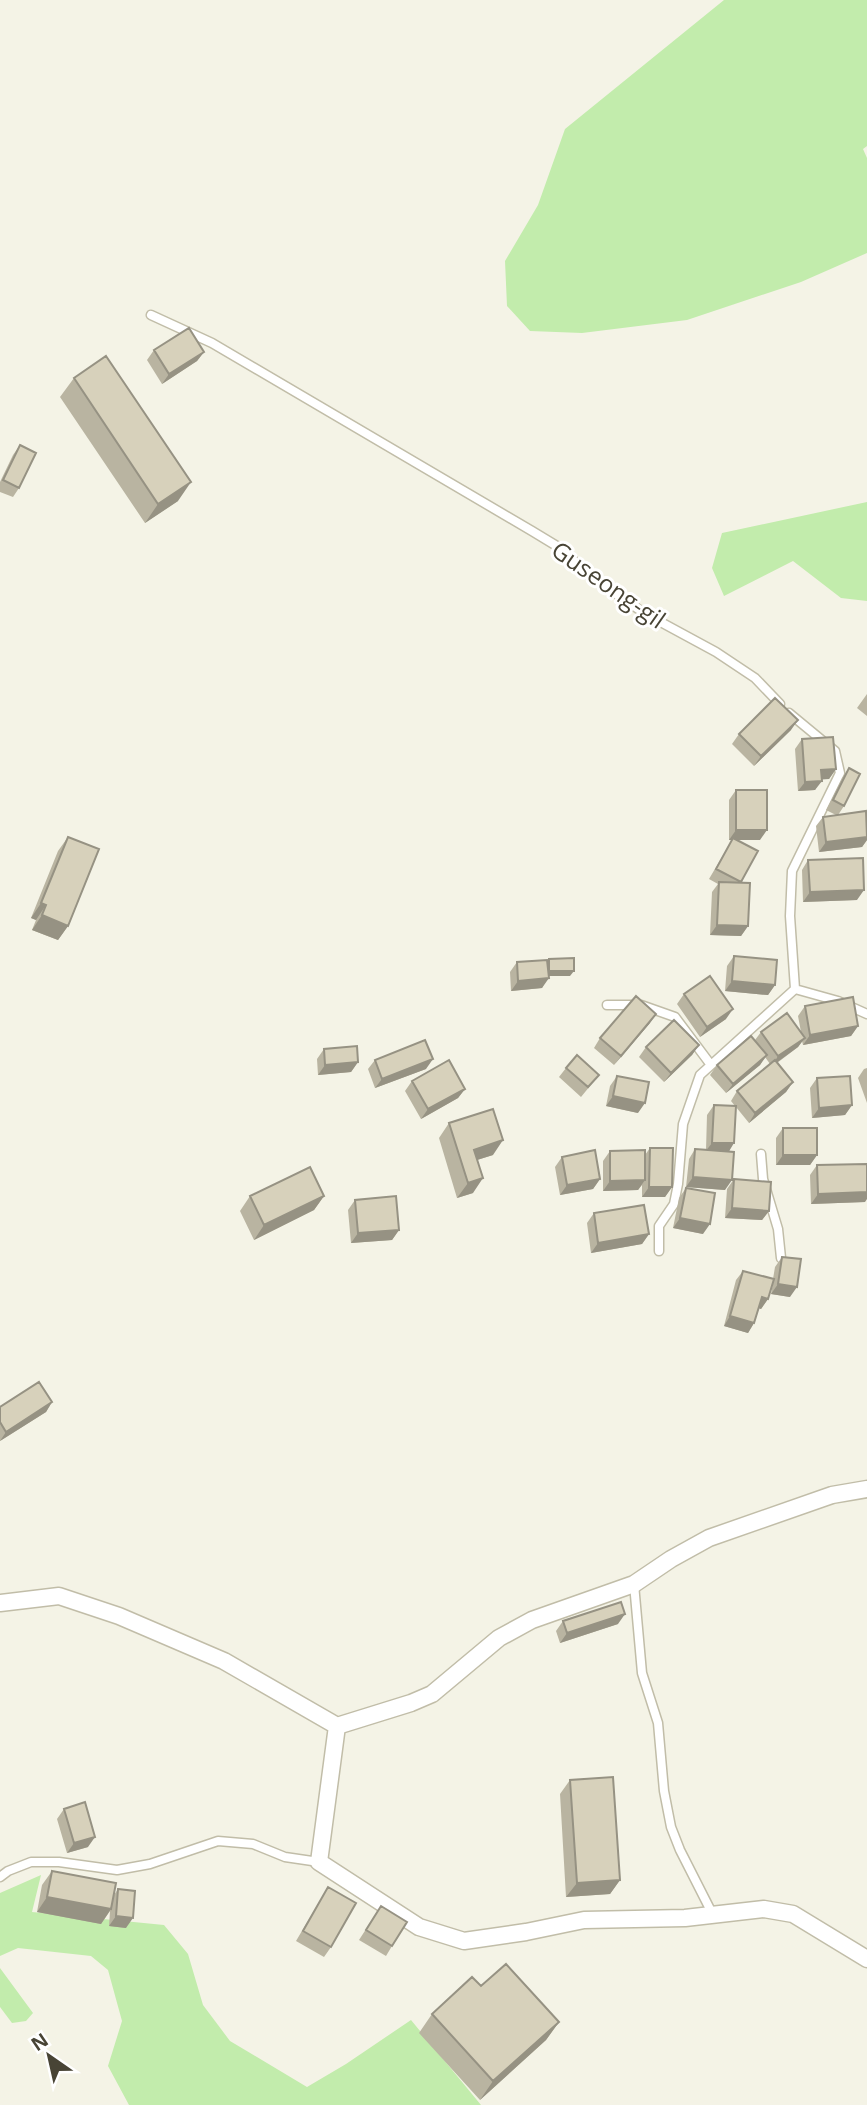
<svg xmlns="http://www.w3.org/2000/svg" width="867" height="2105" viewBox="0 0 867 2105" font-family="'Open Sans',sans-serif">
<rect width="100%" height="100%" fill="#f4f3e6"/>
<!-- green -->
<path fill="#c2ecac" d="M867,0V146L863,149L867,158V253L801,282L687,320L582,333L530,331L507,306L505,261L538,205L565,129L724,0Z
M867,502V601L841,598L793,561L724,596L712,568L722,533Z
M41,1875L32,1912L164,1925L188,1954L203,2005L230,2041L307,2087L346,2064L411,2020L481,2105H129L108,2066L122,2021L108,1970L91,1956L18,1948L0,1956V1893Z
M0,1968L33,2013L26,2021L12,2023L0,2007Z"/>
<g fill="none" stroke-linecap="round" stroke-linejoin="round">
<defs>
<path id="service" d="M151,315L212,343L532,531L565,551L584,572L644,613L716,652L755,678L780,704
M789,713L835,751L840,773L792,871L790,916L795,989L838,1001L867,1014
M607,1005H641L675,1017L711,1065
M761,1154L763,1179L778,1229L781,1258
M659,1251V1226L674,1204L678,1184L683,1124L700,1075L795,989
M634,1584L642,1673L658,1723L664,1791L671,1827L680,1850L713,1915
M0,1877L8,1871L31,1862H59L117,1870L150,1864L218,1841L253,1844L285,1857L319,1862"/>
<path id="minor" d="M0,1603L59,1596L119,1616L224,1661L337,1726L319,1862L419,1927L464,1941L526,1932L584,1920L685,1918L764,1909L793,1914L867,1959
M337,1726L411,1703L432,1694L499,1638L532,1620L634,1584L671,1559L709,1538L832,1495L867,1489"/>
</defs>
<!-- service casing -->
<use href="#service" stroke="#c1bda8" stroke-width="11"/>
<!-- minor casing -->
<use href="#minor" stroke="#c1bda8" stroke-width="19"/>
<!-- service -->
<use href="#service" stroke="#fff" stroke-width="8"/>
<!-- minor -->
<use href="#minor" stroke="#fff" stroke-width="16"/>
</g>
<!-- wall -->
<path fill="#b9b4a1" d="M154,350L204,352L197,361L162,384L147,360Z
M74,378L178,501L145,523L60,397Z
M20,445L19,488L13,497L0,492V482L13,455Z
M867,694V716L857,708Z
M791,730L754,766L732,744L739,734Z
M802,739L836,769L829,779H821L815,790L798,791L795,749Z
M849,768L844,806L838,815L867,821V840L862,847L819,852L816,826L823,817L836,815L826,810L842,778Z
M736,790L760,840H737L741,883L748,926L741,936L710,935L712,892L718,884L709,879L732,840H729V800Z
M68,837V926L58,940L32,930L36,920L31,918L58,851Z
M808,860L857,900L803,902L802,870Z
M734,956L775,985L768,995L725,991L727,966Z
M549,959L570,976H548L542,988L511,991L510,972L517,962L547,961Z
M684,994L726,1019L700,1037L677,1004Z
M805,1006L858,1026L851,1036L803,1045L802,1041L798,1047L777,1063L793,1082L786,1092L749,1123L736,1107L729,1152L725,1190L686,1187L689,1159L695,1149L706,1150L707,1115L714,1105L735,1106L731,1101L737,1091L770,1064L765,1057L760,1065L726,1093L710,1075L717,1065L755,1040L761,1032H801L798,1016Z
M650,1023L614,1065L594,1048L600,1038Z
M699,1045L692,1055L664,1082L639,1057L646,1047Z
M324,1049L358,1062L351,1072L318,1075L317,1059Z
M375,1060L426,1069L375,1088L368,1069Z
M566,1068L599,1075L581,1097L559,1077Z
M867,1068V1103L858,1078L864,1069Z
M617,1076L638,1113L606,1106L610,1086Z
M817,1078L852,1105L845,1115L812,1118L810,1088Z
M412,1081L465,1089L458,1098L421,1119L405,1091Z
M449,1123L493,1155L477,1160L473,1193L457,1198L439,1138Z
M783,1128L817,1155L810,1165H776V1138Z
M650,1148L672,1187L665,1197H642V1185L638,1190L603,1191V1161L610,1151L645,1155Z
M562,1157L600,1179L593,1189L560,1195L555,1167Z
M817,1165L865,1202L811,1204L810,1175Z
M734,1179L769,1211L762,1220L725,1218L727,1189Z
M686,1188L703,1234L673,1228L679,1198Z
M250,1196H324L314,1210L254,1240L240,1211Z
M355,1200L399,1230L392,1240L351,1243L348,1210Z
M594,1213L649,1234L642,1244L591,1253L587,1223Z
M782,1257L790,1297L771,1294L773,1283L768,1299L761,1309L759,1308L754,1323L748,1333L724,1326L736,1280L743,1271L773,1279L775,1267Z
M52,1402L46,1412L0,1441V1407Z
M563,1621L618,1624L560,1643L556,1631Z
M570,1780L620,1880L610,1894L566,1897L560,1794Z
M64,1809L88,1847L67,1853L57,1819Z
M52,1871L114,1895L118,1889L126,1928L109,1926L110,1911L101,1924L37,1912L42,1885Z
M328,1887L331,1947L324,1957L296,1941Z
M381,1906L392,1946L386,1956L359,1940Z
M481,1986L559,2022L546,2040L480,2100L419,2033L432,2014Z"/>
<!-- shaded-wall -->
<path fill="#969283" d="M204,352L197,361L162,384L169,374Z
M191,482L178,501L145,523L158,504Z
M798,720L791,730L754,766L761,756Z
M836,769L829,779L814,780L821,770Z
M822,781L815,790L798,791L805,782Z
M736,830H767L760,840H729Z
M867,837V840L862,847L819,852L826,842Z
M864,890L857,900L803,902L810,892Z
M41,903L46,905L36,920L31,918Z
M42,915L68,926L58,940L32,930Z
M717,925L748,926L741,936L710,935Z
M549,971H574L570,976H545Z
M549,978L542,988L511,991L518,981Z
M732,981L775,985L768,995L725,991Z
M733,1009L726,1019L700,1037L707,1027Z
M656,1014L650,1023L614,1065L621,1056Z
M858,1026L851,1036L803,1045L810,1035Z
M805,1038L798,1047L772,1066L778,1056Z
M699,1045L692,1055L664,1082L671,1073Z
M767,1055L760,1065L726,1093L733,1084Z
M433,1059L426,1069L375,1088L382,1079Z
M358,1062L351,1072L318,1075L325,1065Z
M793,1082L786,1092L749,1123L755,1113Z
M465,1089L458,1098L421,1119L428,1109Z
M613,1096L645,1103L638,1113L606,1106Z
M852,1105L845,1115L812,1118L819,1108Z
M503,1140L493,1155L464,1164L474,1150Z
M712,1143H734L728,1153L705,1152Z
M783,1155H817L810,1165H776Z
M693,1177L732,1180L725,1190L686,1187Z
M483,1178L473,1193L457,1198L468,1183Z
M600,1179L593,1189L560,1195L567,1185Z
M645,1180L638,1190L603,1191L610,1181Z
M649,1187H672L665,1197H642Z
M867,1192V1199L865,1202L811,1204L818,1194Z
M324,1196L314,1210L254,1240L264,1225Z
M732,1208L769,1211L762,1220L725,1218Z
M680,1218L710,1224L703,1234L673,1228Z
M399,1230L392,1240L351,1243L358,1233Z
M649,1234L642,1244L591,1253L598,1243Z
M778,1284L797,1287L790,1297L771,1294Z
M762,1297L768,1299L761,1309L755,1307Z
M730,1316L754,1323L748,1333L724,1326Z
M52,1402L46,1412L0,1441L6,1432Z
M625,1614L618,1624L560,1643L567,1633Z
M95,1837L88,1847L67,1853L74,1843Z
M620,1880L610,1894L566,1897L577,1883Z
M47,1897L111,1909L101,1924L37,1912Z
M116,1916L133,1918L126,1928L109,1926Z
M559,2022L546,2040L480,2100L493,2081Z"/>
<!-- building -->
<path fill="#d7d1bb" stroke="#969283" stroke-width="2" d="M189,328L204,352L169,374L154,350Z
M106,356L191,482L158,504L74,378Z
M20,445L36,453L19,488L3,480Z
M775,698L798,720L761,756L739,734Z
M833,737L836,769L821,770L822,781L805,782L802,739Z
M849,768L860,774L844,806L833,800Z
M736,790H767V830H736Z
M866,811L867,837L826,842L823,817Z
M68,837L99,849L68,926L42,915L46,905L41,903Z
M733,838L758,851L741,882L716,869Z
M863,858L864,890L810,892L808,860Z
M719,882L750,883L748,926L717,925Z
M734,956L777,960L775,985L732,981Z
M574,958V971H549V959Z
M547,960L549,978L518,981L517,962Z
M710,976L733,1009L707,1027L684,994Z
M636,996L656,1014L621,1056L600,1038Z
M853,997L858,1026L810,1035L805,1006Z
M787,1013L805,1038L778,1056L761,1032Z
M674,1020L699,1045L671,1073L646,1047Z
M751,1036L767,1055L733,1084L717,1065Z
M425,1040L433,1059L382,1079L375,1060Z
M357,1046L358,1062L325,1065L324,1049Z
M577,1055L599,1075L588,1087L566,1068Z
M449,1060L465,1089L428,1109L412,1081Z
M775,1060L793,1082L755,1113L737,1091Z
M617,1076L649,1082L645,1103L613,1096Z
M850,1076L852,1105L819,1108L817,1078Z
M714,1105L736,1106L734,1143H712Z
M493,1109L503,1140L474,1150L483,1178L468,1183L449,1123Z
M783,1128H817V1155H783Z
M650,1148H673L672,1187H649Z
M695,1149L734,1152L732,1180L693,1177Z
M595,1150L600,1179L567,1185L562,1157Z
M645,1150V1180L610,1181V1151Z
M867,1164V1192L818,1194L817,1165Z
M310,1167L324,1196L264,1225L250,1196Z
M734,1179L771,1182L769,1211L732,1208Z
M686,1188L715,1193L710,1224L680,1218Z
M396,1196L399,1230L358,1233L355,1200Z
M644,1205L649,1234L598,1243L594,1213Z
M782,1257L801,1259L797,1287L778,1284Z
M743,1271L774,1279L768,1299L762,1297L754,1323L730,1316Z
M39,1382L52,1402L6,1432L0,1422V1407Z
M621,1602L625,1614L567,1633L563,1621Z
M613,1777L620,1880L577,1883L570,1780Z
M85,1802L95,1837L74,1843L64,1809Z
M52,1871L116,1883L111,1909L47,1897Z
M328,1887L356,1903L331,1947L303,1931Z
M118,1889L135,1891L133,1918L116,1916Z
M381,1906L407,1922L392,1946L366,1930Z
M506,1964L559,2022L493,2081L432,2014L472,1977L481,1986Z"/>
<g text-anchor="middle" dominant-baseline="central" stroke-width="6" stroke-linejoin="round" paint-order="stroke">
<!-- street labels -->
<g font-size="24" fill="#484435" stroke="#fff">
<text transform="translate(609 584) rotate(35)">Guseong-gil</text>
</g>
</g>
<!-- north arrow -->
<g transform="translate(49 2056) rotate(326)" stroke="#ffffff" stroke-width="5" paint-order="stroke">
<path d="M0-5L12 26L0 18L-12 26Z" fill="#484435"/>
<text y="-10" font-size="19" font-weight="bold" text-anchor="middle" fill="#484435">N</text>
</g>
</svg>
